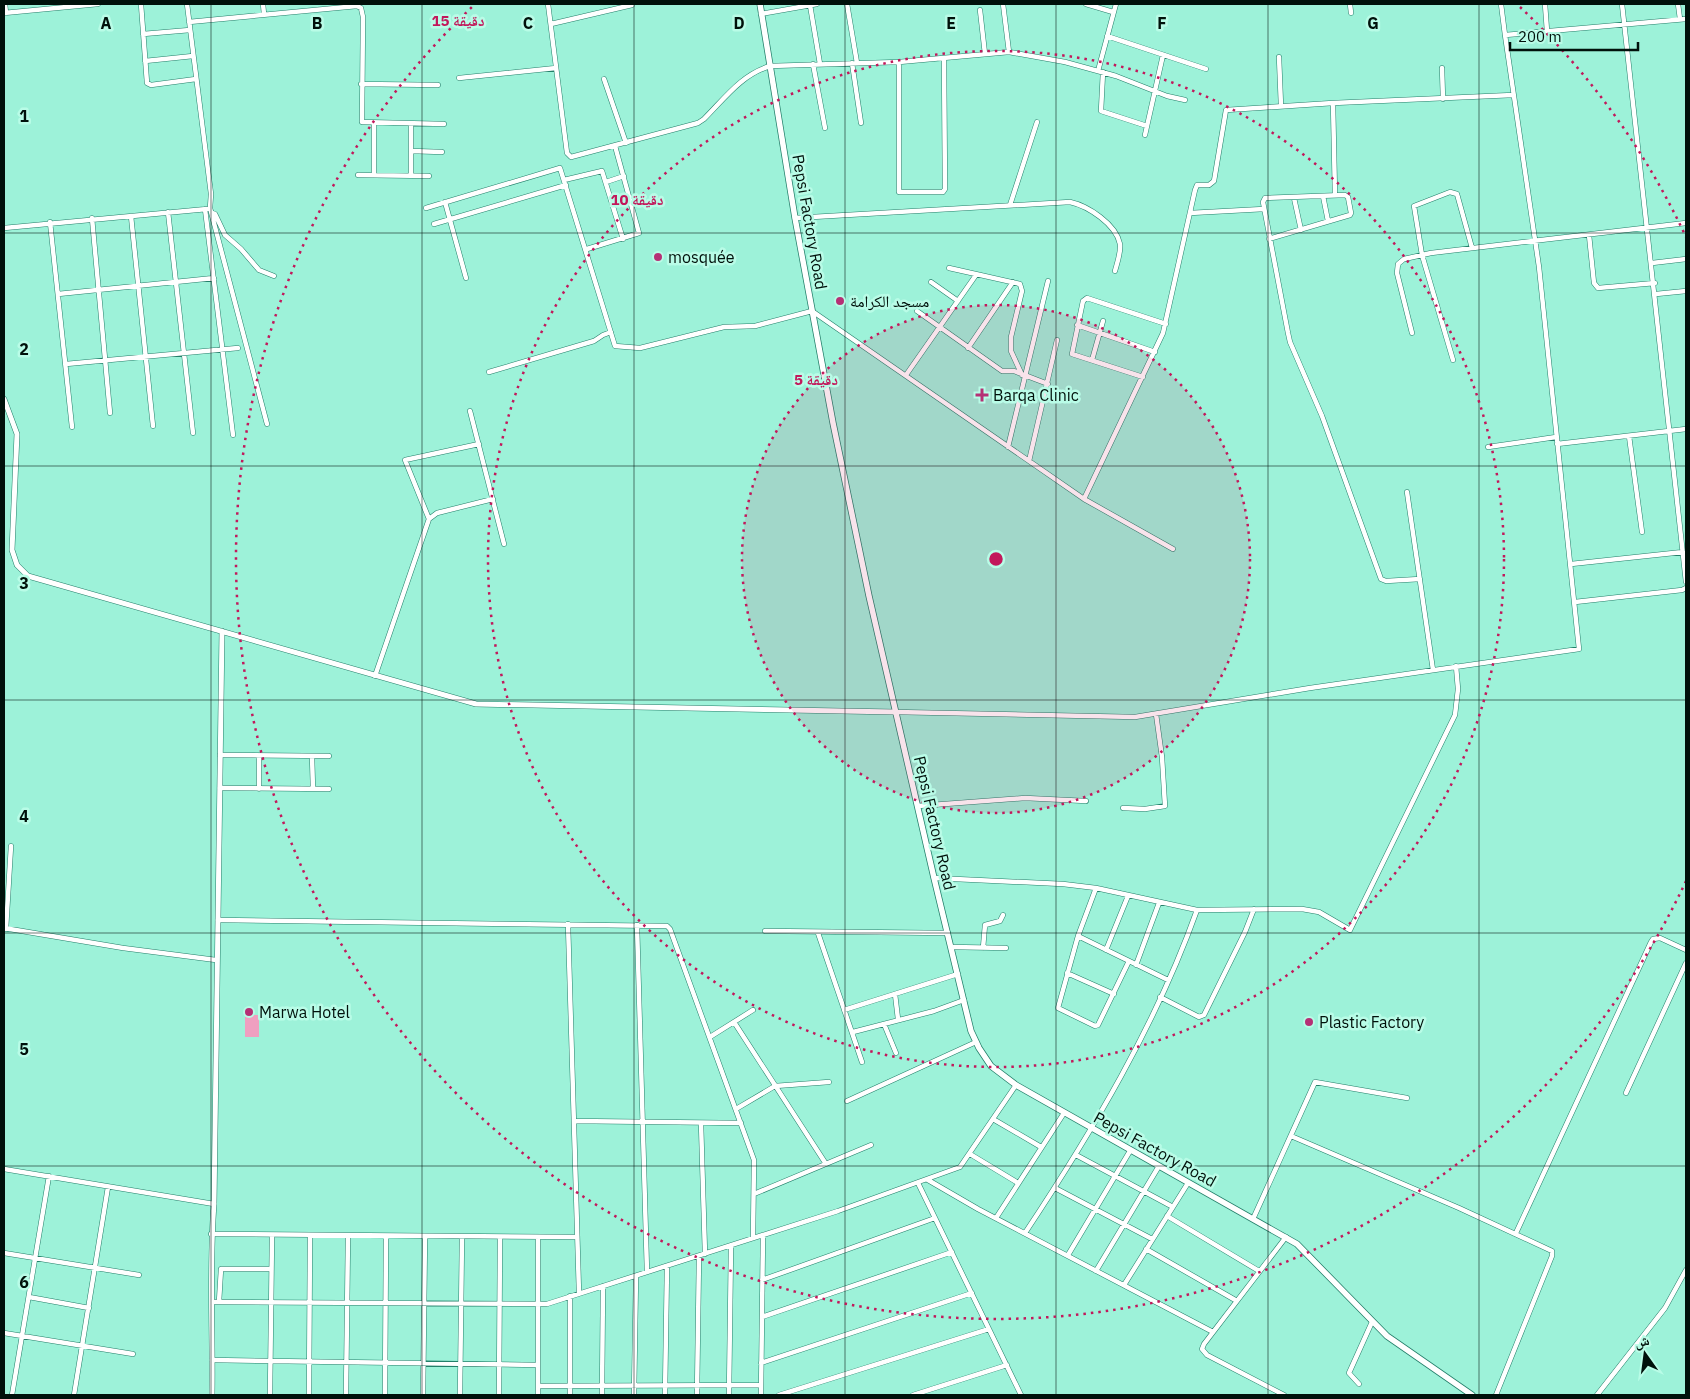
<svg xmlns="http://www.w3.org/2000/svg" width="1690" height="1399" viewBox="0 0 1690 1399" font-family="'IBM Plex Sans','Noto Naskh Arabic',sans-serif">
<rect width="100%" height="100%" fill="#9df2d9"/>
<!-- green -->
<path fill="#ef9fc0" d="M245,1015H259V1037H245Z"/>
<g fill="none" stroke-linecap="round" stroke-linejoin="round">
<defs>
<path id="minor" d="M5,4L6,13
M141,4L147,83L151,85L196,79
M187,4L211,194L210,208L267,424
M263,4L264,14
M548,4L567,153L571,157L698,123L704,119C725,98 741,75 770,66L899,62L1009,52L1003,4
M847,4L857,63
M1086,4L1113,12
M1350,4L1351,13
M1501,4L1505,35
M1545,4L1547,31
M1622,4L1686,582
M1678,4L1680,19
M810,5L820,64
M980,10L985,54
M4,13L98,4
M761,14L817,4
M189,22L357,6L361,8L363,17L362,122L444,124
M551,24L632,5
M143,34L190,30
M1107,36L1206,69
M1009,52L1065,62L1116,76L1167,96L1185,100
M1279,57L1281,106
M145,61L193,56
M899,62V192H943L945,189L944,59
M852,63L861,123
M813,64L825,128
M1442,68L1443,99
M1098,71L1116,4
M1103,72L1101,111L1147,126
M459,78L556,68
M604,79L626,143
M361,84L438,85
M1333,103L1335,195
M1145,135L1163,55
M411,151L442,152
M358,175L429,176
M374,175V124
M411,175V124
M564,180L602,171L623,239
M606,182L624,176
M1323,196L1328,221
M1294,198L1301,230
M445,202L466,278
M1010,205L1037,122
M426,208L560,168L615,346L640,348L724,327L755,326L812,311L1084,499L1173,549
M205,209L233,435
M168,212L193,433
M212,213L215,214L225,235L241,249L259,270L274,276
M1190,213L1264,209
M131,216L153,426
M92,218L110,413
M795,218L1070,202C1088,206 1116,224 1120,244C1121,253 1117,263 1115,271
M50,222L72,427
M434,224L566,185
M4,228L207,209
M1589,235L1594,283L1598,288L1655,283
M1269,239L1350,215L1351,213L1348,197L1345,195L1265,198L1263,202L1288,333L1290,342L1322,416L1381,579L1386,581L1420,579
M587,249L639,233L615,146
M1652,263L1686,259
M949,268L1020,284L1022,291L1011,337V351L1022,375
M931,282L958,301
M58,294L214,278
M1656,294L1686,291
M917,311L1002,371H1014L1048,384
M1077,325L1155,352
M1412,333L1397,273L1398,264L1404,259L1431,253L1686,223
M968,348L1013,282
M1092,360L1103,321
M1453,360L1422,255L1414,206L1450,192L1457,194L1472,248
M66,364L238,348
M489,372L594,341L603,335L611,332
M906,375L976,275
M1143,377L1072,354L1083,301L1087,298L1166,324
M470,411L504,544
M1629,436L1642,532
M1557,444L1686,429
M1008,447L1048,281
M1488,447L1556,437
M1029,461L1057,340
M1407,492L1433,670
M1084,499L1163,333L1195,190L1197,185H1209L1214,181L1226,110L1333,103L1513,95
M429,519L405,460L479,444
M1571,564L1683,552
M1575,602L1682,590L1686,588
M375,676L429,519L437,513L493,499
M895,712L1135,717L1310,688L1579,649L1539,267L1505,35L1686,19
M220,755L329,756
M312,756L313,789
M220,788L329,789
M259,789V756
M918,806L1025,798L1086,801
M1123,808L1145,809L1165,806L1162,757L1156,714
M934,878L1063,884L1096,888L1197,910L1302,909L1319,912L1350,930L1455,715L1458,689L1456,666
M1096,888L1078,936L1058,1008L1095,1026L1098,1025L1129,961
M218,920L667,926L670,929L754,1160L753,1238
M568,924L579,1293
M637,925L647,1272
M4,928L123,948L216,960
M6,929L11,846
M765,931L948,933
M818,933L862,1062
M1078,936L1168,980
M951,947L1006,948
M983,948L985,925L1000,921L1003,915
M1106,950L1128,896
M1136,965L1159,903
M1067,973L1114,994
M895,994L898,1019
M1160,997L1199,1017L1204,1015L1245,932L1254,909
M844,1010L958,974
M734,1022L826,1164
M884,1024L896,1053
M853,1032L934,1011L964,1000
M710,1037L753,1010
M1626,1093L1686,963
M847,1101L976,1042
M736,1109L775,1086L829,1082
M993,1119L1041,1147
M574,1121L741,1123
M701,1123L705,1254
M1291,1136L1459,1208L1552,1251V1256L1496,1395
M970,1154L1018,1183
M1076,1155L1173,1207
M4,1169L214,1204
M928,1180L978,1209L1213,1332
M918,1183L1021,1395
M1055,1188L1152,1239
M754,1194L871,1145
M1167,1216L1259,1271
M996,1218L1064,1113
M1253,1219L1315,1082L1407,1098
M1025,1233C1092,1132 1156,1025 1197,910
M1516,1233L1651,942L1653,939L1660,938L1686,950
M211,1234L577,1237
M1146,1249L1237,1301
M4,1253L139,1275
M1068,1255L1130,1151
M1096,1271L1159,1166
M762,1280L935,1218
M1124,1285L1188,1183
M570,1296V1395
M29,1297L89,1308
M213,1302L547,1304L838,1211L960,1167L1016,1085
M219,1302L221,1269H271
M762,1317L952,1252
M4,1333L133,1354
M212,1360L538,1365
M761,1363L972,1293
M1359,1384L1349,1373L1372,1322
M538,1386L761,1385
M12,1395L49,1176
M74,1395L108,1187
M270,1395L272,1236
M309,1395L310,1236
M346,1395L348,1236
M385,1395L386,1236
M423,1395L425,1236
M460,1395L462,1236
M499,1395L500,1237
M538,1395V1237
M602,1395L603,1286
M634,1395L636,1276
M665,1395L667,1266
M697,1395L699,1256
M729,1395L731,1246
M761,1395L763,1235
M779,1395L989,1329
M913,1395L1007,1365
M1284,1395L1207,1355L1202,1349L1204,1344L1286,1237
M1597,1395L1665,1308L1686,1270"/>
<path id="tertiary" d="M4,399L17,434L12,550L17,565L28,576L476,704L895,712
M212,1395C213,1332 209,1268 214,1204L222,631"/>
<path id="secondary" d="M760,4L795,218L833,423L869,596L934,878L971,1031L979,1048L991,1066L1016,1085L1297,1244L1387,1336L1472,1395"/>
</defs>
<!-- minor casing -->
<use href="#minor" stroke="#247f6a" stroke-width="5.5"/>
<!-- tertiary casing -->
<use href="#tertiary" stroke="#247f6a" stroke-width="6"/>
<!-- secondary casing -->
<use href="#secondary" stroke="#247f6a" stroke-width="7"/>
<!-- minor -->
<use href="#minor" stroke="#fff" stroke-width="4.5"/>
<!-- tertiary -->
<use href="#tertiary" stroke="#fff" stroke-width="5"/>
<!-- secondary -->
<use href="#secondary" stroke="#fff" stroke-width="5.5"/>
</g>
<!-- grid -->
<path fill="none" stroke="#00110b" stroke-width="1" stroke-opacity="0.55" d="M211,4V1395M422,4V1395M634,4V1395M845,4V1395M1056,4V1395M1268,4V1395M1479,4V1395M4,233H1686M4,466H1686M4,700H1686M4,933H1686M4,1166H1686"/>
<!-- distance rings -->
<circle cx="996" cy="559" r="254" fill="#c2185b" fill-opacity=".12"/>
<g fill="none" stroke="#c2185b" stroke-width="2.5" stroke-dasharray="2.5 5">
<circle cx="996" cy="559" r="254"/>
<circle cx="996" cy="559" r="508"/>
<path d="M1686 881A761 761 0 1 1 472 7M1520 7A761 761 0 0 1 1686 237"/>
</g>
<!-- markers -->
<g fill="#b53075" stroke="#b9fce7" stroke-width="2">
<circle cx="658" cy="257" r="5"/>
<circle cx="840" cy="301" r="5"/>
<path d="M979.5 387.5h5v5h5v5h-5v5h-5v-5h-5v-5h5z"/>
<circle cx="249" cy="1012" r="5"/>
<circle cx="1309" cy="1022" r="5"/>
</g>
<g text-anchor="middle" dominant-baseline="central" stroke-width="5" stroke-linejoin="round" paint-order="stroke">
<!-- street labels -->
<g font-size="16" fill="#00110b" stroke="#b9fce7">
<text transform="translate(810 222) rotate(80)">Pepsi Factory Road</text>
<text transform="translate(935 823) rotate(77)">Pepsi Factory Road</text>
<text transform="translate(1155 1149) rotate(29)">Pepsi Factory Road</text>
</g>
<!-- poi labels -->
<g font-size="16" fill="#00110b" stroke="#b9fce7" text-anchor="start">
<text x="668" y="257">mosquée</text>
<text x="850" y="301">مسجد الكرامة</text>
<text x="993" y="395">Barqa Clinic</text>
<text x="259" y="1012">Marwa Hotel</text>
<text x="1319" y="1022">Plastic Factory</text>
</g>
</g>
<g font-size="16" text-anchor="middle" font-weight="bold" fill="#00110b" stroke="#b9fce7" stroke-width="5" stroke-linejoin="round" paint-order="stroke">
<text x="106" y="29">A</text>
<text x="317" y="29">B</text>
<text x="528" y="29">C</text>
<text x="739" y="29">D</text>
<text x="951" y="29">E</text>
<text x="1162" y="29">F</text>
<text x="1373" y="29">G</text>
<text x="24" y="122">1</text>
<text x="24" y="355">2</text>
<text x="24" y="589">3</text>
<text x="24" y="822">4</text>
<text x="24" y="1055">5</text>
<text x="24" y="1288">6</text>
</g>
<circle cx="996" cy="559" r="8" fill="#c2185b" stroke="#b9fce7" stroke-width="2.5"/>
<g font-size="15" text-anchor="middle" font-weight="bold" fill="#c2185b" stroke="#b9fce7" stroke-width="5" stroke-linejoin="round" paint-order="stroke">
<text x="458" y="26">15 دقيقة</text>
<text x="637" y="205">10 دقيقة</text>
<text x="816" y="385">5 دقيقة</text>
</g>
<!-- border -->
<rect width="1690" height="1399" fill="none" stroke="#00110b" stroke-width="10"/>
<!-- north arrow -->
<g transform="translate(1645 1354) rotate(346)" stroke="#b9fce7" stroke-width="4" paint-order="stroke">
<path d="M0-4L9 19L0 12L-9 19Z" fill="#00110b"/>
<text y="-8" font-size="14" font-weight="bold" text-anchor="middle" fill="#00110b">ش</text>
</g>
<!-- scale -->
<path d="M1510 42v8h128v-8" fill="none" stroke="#00110b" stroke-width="2.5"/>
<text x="1518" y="42" font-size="15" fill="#00110b" stroke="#b9fce7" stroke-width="4" paint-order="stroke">200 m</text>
</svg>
